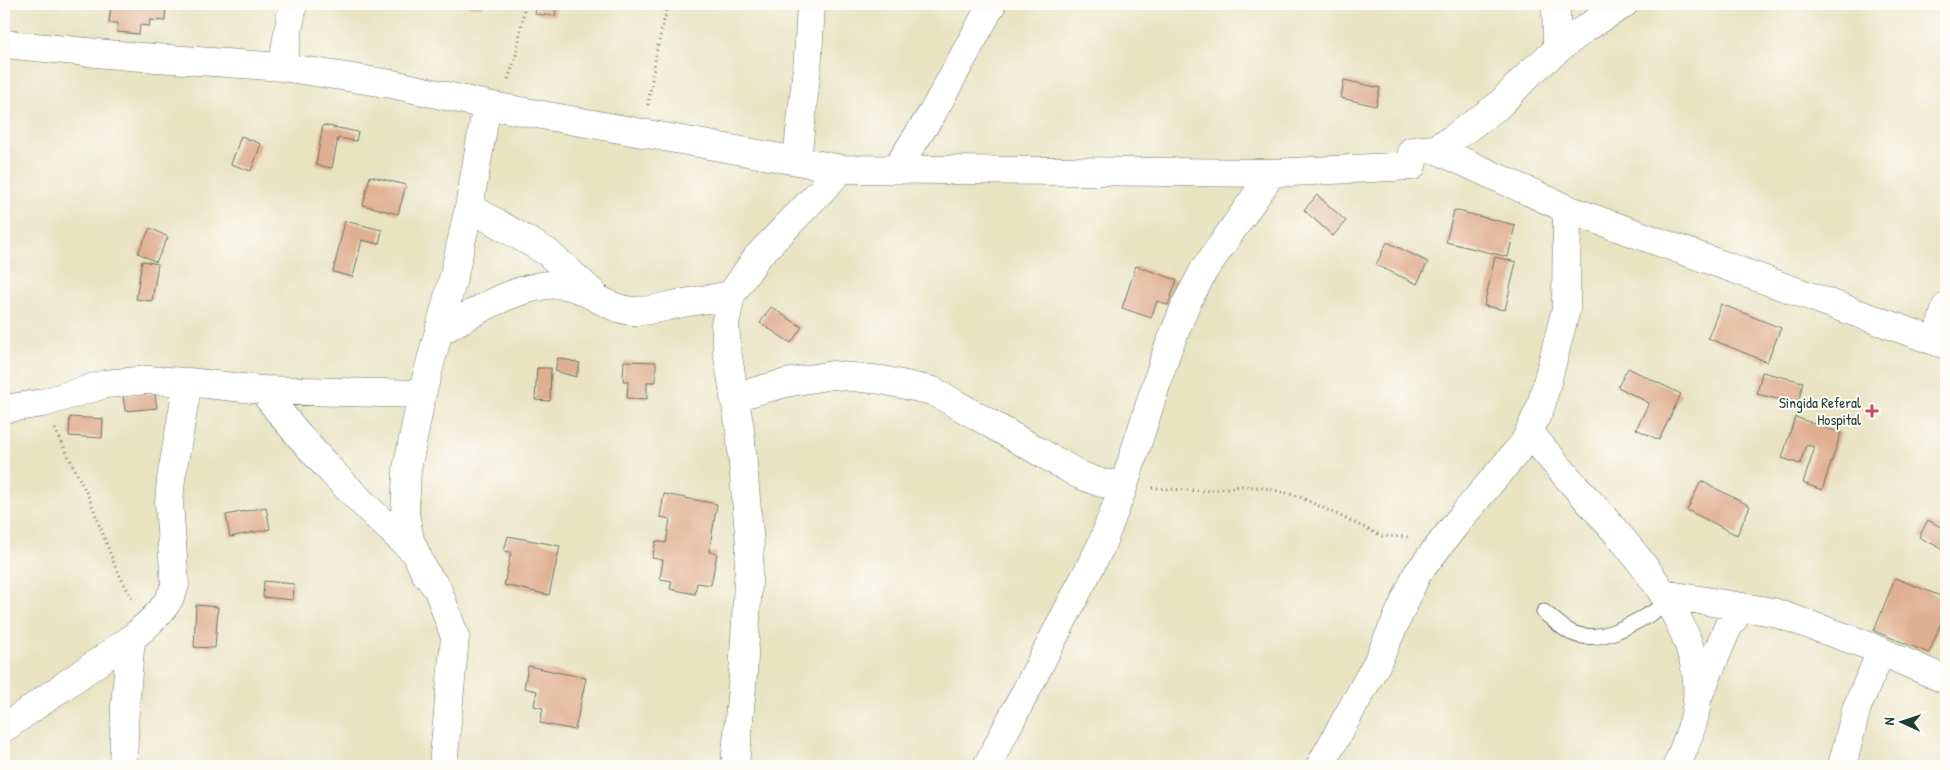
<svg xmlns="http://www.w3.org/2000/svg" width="1950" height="770" viewBox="0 0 1950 770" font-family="'Patrick Hand',sans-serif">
<rect width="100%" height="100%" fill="#fdfcf7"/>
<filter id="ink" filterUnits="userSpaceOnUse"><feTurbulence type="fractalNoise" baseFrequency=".02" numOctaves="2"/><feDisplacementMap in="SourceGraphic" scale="10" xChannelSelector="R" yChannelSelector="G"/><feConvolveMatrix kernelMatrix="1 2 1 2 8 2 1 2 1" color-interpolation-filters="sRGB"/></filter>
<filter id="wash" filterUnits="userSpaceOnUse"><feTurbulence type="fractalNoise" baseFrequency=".0096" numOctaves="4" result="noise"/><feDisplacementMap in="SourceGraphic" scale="20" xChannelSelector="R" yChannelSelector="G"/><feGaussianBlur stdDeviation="1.12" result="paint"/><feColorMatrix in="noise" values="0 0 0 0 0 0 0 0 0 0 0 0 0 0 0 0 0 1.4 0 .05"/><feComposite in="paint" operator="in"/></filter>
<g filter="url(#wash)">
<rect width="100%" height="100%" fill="#e9e3c2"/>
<g id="blocks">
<!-- building -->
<path fill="#e0af91" d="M111,4H166L165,21L150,20L149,26L140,25L139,34L117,32L118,23H109Z
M468,4H483V7H468Z
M537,4H557L555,16L535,14Z
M1344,80L1380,88L1376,106L1341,98Z
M323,125L358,132L356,141L338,138L332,168L316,165Z
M241,136L261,144L251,171L231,164Z
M370,176L406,185L398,214L363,205Z
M1317,195L1346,221L1333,236L1304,210Z
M1454,210L1515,225L1508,257L1446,242Z
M345,221L382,230L379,244L362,240L353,277L333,272Z
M150,228L168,237L156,262L138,253Z
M1387,242L1428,262L1417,284L1376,265Z
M1495,257L1516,262L1505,310L1484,306Z
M142,261L158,264L152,301L136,299Z
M1136,266L1177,280L1168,305L1157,301L1151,318L1122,308Z
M1721,304L1781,328L1767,362L1708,338Z
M771,307L802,327L791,343L760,323Z
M558,358L580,363L576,377L555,371Z
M624,361L656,362V382H647V399L627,398L628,381H623Z
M537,368H551L550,401L535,400Z
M1628,368L1681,394L1659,440L1636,429L1649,403L1618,387Z
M1762,372L1803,382L1798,404L1757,394Z
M155,393L157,408L125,411L123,396Z
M70,417L103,419L102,438L69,436Z
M1795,417L1841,433L1822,490L1803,483L1815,447L1806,445L1800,464L1782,458Z
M1701,481L1750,506L1737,535L1687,510Z
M664,494L717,504L709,552L717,553L711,585L697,583L695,594L670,589L672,581L660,579L663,560L652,558L656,541L666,543L670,519L660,517Z
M266,507L270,529L230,537L226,515Z
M1928,520L1946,530V551L1919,537Z
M508,536L560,546L549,595L504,585L511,552L504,551Z
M1895,578L1946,598V610L1929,653L1874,631Z
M264,581L294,584L293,600L263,597Z
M196,605L218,607L215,648L194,647Z
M528,666L586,678L575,730L540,723L543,708L534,706L537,691L524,688Z"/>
</g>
</g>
<g filter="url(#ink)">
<use href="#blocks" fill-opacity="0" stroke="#676" stroke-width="1"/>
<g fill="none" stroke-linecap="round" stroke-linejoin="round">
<defs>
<path id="service" d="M1544,612C1553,619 1562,628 1572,633C1604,647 1641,617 1669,604"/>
<path id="minor" d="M1556,4L1557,50
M4,44L128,56L282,67L392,84L487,105L842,169L1272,173L1412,166V151L1435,149L1452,139L1498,106L1531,72L1557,50L1586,28L1624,4
M282,67L293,4
M1435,149L1567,209L1946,345
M797,160L808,58L811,4
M896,169L933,112L992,4
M469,207L547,252L593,293
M439,332C473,313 529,277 570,286C592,292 610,310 633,311C648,312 663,307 678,304C695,301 713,298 731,295
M1937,340L1946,307
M262,390C310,452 357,500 415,552
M734,397L786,383L832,375L882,380L933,391L1080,475L1101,483L1124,485
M4,409L43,403L105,384L147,380L188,382L262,390L422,394
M1529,432C1544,450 1560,469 1576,487C1624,541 1704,622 1697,701C1695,723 1685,745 1677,766
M1663,594L1773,612L1864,644L1946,680
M1698,697L1728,627L1742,607
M4,728L131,639C148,624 169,608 175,585L169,503L171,479L188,382
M123,766L125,706L131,639
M443,766L455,637L438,590L424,571L410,540L405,513L407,469L422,394L454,275L469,207L487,105
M735,766L743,674L750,545L740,430L727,350L725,324L731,295L757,257L842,169
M987,766L1101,546L1124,485L1167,351L1186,304L1204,270L1272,173
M1320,766L1377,663L1417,574L1463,515L1524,443L1541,406L1566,309L1567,209
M1842,766L1857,707L1881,652"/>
</defs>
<!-- service casing -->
<use href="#service" stroke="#676" stroke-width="17"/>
<!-- minor casing -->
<use href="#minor" stroke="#676" stroke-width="29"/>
<!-- path -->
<path stroke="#676" stroke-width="3" stroke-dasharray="1 4" stroke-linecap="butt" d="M508,79L516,56L525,4
M648,105L657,49L668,4
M55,429L90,500L115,566L133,601
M1152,488L1205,491L1242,486L1265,488L1298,496L1382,536L1410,537"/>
<!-- service -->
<use href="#service" stroke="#fff" stroke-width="15"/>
<!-- minor -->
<use href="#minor" stroke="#fff" stroke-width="28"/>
</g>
</g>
<!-- markers -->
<path fill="#d1495b" stroke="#fdfcf7" stroke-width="2" d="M1869.5 403.5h5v5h5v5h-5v5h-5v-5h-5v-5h5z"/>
<g text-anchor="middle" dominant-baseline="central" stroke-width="4" stroke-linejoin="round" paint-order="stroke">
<!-- poi labels -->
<g font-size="15" fill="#1f3d34" stroke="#fdfcf7" text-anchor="end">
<text x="1861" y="402">Singida Referal<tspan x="1861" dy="17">Hospital</tspan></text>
</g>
</g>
<!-- margin -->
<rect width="1950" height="770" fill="none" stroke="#fdfcf7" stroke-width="20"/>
<!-- north arrow -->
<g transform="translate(1902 722) rotate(273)" stroke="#fdfcf7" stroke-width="4" paint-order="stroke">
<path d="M0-4L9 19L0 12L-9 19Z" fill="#1f3d34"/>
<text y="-8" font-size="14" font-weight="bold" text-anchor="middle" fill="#1f3d34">N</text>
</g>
</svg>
